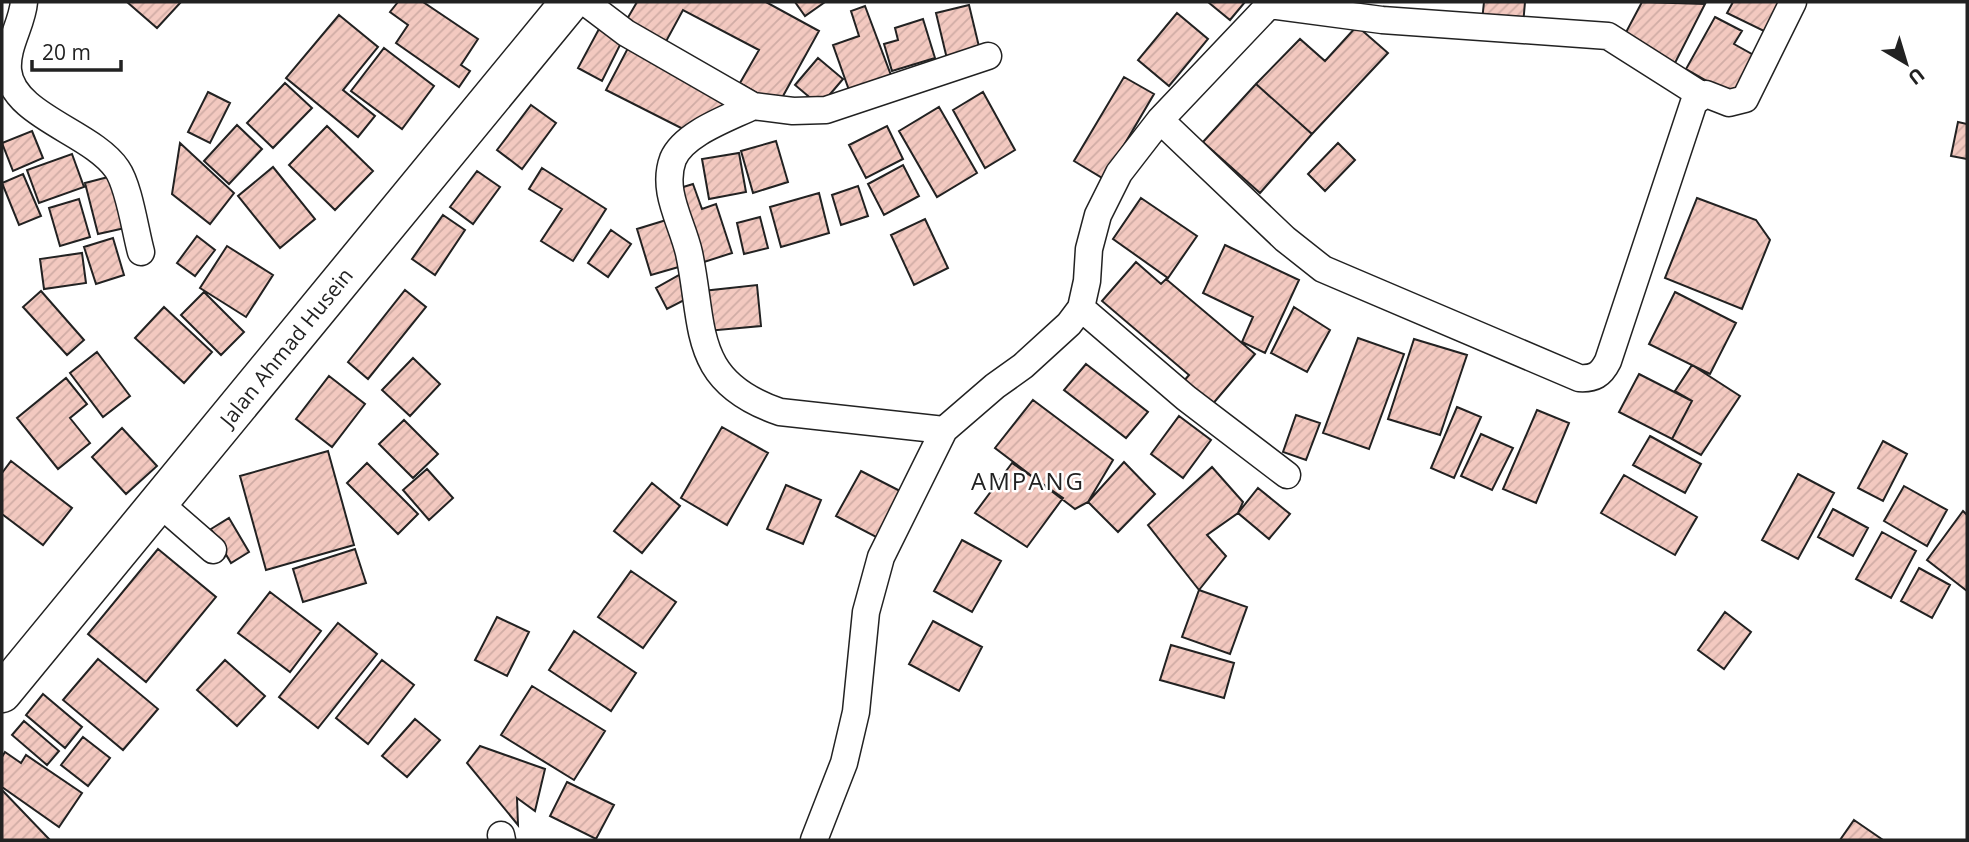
<svg xmlns="http://www.w3.org/2000/svg" width="1969" height="842" viewBox="0 0 1969 842" font-family="'Open Sans',sans-serif">
<defs>
<pattern id="building-hatch" width="6" height="6" patternUnits="userSpaceOnUse" patternTransform="scale(1.75)"><rect width="6" height="6" fill="#f3c9c0"/><path d="M-1 1l2-2M0 6l6-6M5 7l2-2" fill="none" stroke="#d0aca5"/></pattern>
</defs>
<rect width="100%" height="100%" fill="#fff"/>
<!-- building -->
<path fill="url(#building-hatch)" stroke="#222" stroke-width="2" d="M127,2H181L157,28Z
M398,2H423L478,39L461,65L470,71L459,87L396,43L408,25L390,12Z
M637,2H766L819,31L778,105L740,83L759,50L683,10L663,47L623,26Z
M795,2H825L805,16Z
M1208,2H1245L1230,20Z
M1484,2H1525L1523,25L1482,21Z
M1642,2L1705,4L1675,63L1624,36Z
M1733,2H1784L1768,33L1727,13Z
M969,5L981,55L948,63L936,13Z
M865,6L892,78L850,93L833,45L859,36L851,11Z
M1177,13L1208,39L1169,86L1138,60Z
M339,15L378,47L343,90L375,116L358,137L286,78Z
M1715,17L1742,31L1734,44L1757,57L1735,97L1686,69Z
M923,19L935,58L892,71L884,44L898,40L895,28Z
M1357,26L1388,53L1312,134L1256,84L1300,39L1325,61Z
M600,27L623,39L602,81L578,68Z
M384,48L434,86L402,129L351,91Z
M628,48L739,104L693,134L606,90Z
M818,58L843,79L820,106L795,85Z
M1124,77L1154,94L1104,179L1074,161Z
M285,83L312,108L273,148L247,123Z
M1256,84L1312,134L1260,193L1203,142Z
M208,92L230,103L210,143L188,132Z
M983,92L1015,150L985,168L953,110Z
M531,105L556,123L522,169L497,150Z
M939,107L977,173L937,197L899,131Z
M1958,122L1967,124V159L1951,156Z
M237,125L262,149L229,184L204,161Z
M327,126L373,171L335,210L289,165Z
M887,126L903,159L866,178L849,145Z
M32,131L43,158L13,171L2,143Z
M776,141L788,182L753,193L741,151Z
M180,143L234,193L210,224L172,194Z
M1338,143L1355,160L1325,191L1308,174Z
M739,153L746,192L709,199L702,159Z
M72,154L84,187L39,203L27,170Z
M903,165L919,196L884,215L868,184Z
M273,167L315,219L280,248L238,196Z
M542,168L606,209L573,261L541,241L562,209L529,189Z
M477,171L500,187L473,224L450,207Z
M23,174L41,216L19,225L2,183Z
M112,176L125,228L98,234L85,183Z
M693,184L702,209L716,204L732,253L704,262L680,188Z
M858,186L868,216L841,225L832,195Z
M819,193L829,233L781,247L770,207Z
M1141,198L1197,236L1168,278L1113,239Z
M1697,198L1756,220L1770,240L1742,309L1665,278Z
M79,199L90,237L60,246L49,208Z
M443,215L465,230L435,275L412,259Z
M676,217L689,264L651,275L637,229Z
M760,217L768,248L744,254L737,223Z
M925,219L948,268L914,285L891,235Z
M611,230L631,244L608,277L588,263Z
M197,236L215,250L195,276L177,263Z
M113,238L124,275L96,284L84,247Z
M1225,245L1299,280L1265,353L1242,342L1253,317L1203,293Z
M227,246L273,275L246,317L200,288Z
M82,253L86,283L44,289L40,259Z
M1136,262L1161,284L1166,279L1255,354L1211,406L1183,382L1189,375L1102,301Z
M681,274L692,296L667,309L656,288Z
M757,285L761,326L707,331L703,291Z
M405,290L426,307L368,379L348,362Z
M41,291L84,340L67,355L23,307Z
M204,292L244,332L221,355L181,315Z
M1675,292L1736,323L1710,374L1649,344Z
M164,307L212,352L184,383L135,338Z
M1294,307L1330,330L1307,372L1271,353Z
M1358,338L1404,354L1369,449L1323,433Z
M1414,339L1467,355L1440,435L1388,419Z
M97,352L130,396L103,417L70,373Z
M413,358L440,384L410,416L382,390Z
M1086,364L1148,412L1126,438L1064,390Z
M1692,365L1740,396L1701,455L1672,439L1692,401L1675,391Z
M1639,374L1692,401L1672,439L1619,412Z
M329,376L365,404L332,447L296,419Z
M66,378L87,404L70,418L90,443L58,469L17,418Z
M1033,400L1113,460L1088,502L1075,509L995,448Z
M1457,407L1481,417L1454,478L1431,468Z
M1537,410L1569,423L1536,503L1503,489Z
M1296,415L1320,423L1306,460L1283,452Z
M1179,416L1211,440L1183,478L1151,454Z
M404,420L438,454L413,478L379,444Z
M722,427L768,453L727,525L681,498Z
M122,428L157,466L126,494L92,457Z
M1481,434L1513,448L1492,490L1461,476Z
M1650,436L1701,464L1685,493L1633,465Z
M1883,441L1907,454L1883,501L1858,488Z
M328,451L354,545L266,570L240,476Z
M11,461L72,508L43,545L2,514V473Z
M1124,462L1155,494L1118,532L1088,502Z
M367,463L418,514L398,534L347,483Z
M1012,463L1063,498L1027,547L975,513Z
M1212,467L1243,502L1238,513L1207,535L1226,556L1199,590L1148,525Z
M427,469L453,498L429,520L403,490Z
M861,471L902,492L878,538L836,516Z
M1798,474L1834,493L1798,559L1762,540Z
M1624,475L1697,517L1675,555L1601,513Z
M652,483L680,506L642,553L614,531Z
M786,485L821,500L803,544L767,529Z
M1904,486L1947,510L1927,546L1884,521Z
M1258,488L1290,514L1269,539L1238,513Z
M1833,509L1868,528L1853,556L1818,537Z
M1963,511L1967,515V591L1927,560Z
M229,518L249,552L231,563L211,529Z
M1882,532L1916,551L1891,598L1856,579Z
M962,540L1001,561L972,612L934,591Z
M158,549L216,597L146,682L88,634Z
M355,549L366,583L303,602L293,569Z
M1919,568L1950,585L1932,618L1901,601Z
M631,571L676,602L643,648L598,617Z
M1199,590L1247,607L1230,654L1182,637Z
M270,592L321,631L290,672L238,633Z
M1725,612L1751,632L1724,669L1698,650Z
M497,617L529,632L507,676L475,660Z
M933,621L982,647L959,691L909,664Z
M338,623L377,654L318,728L279,697Z
M574,631L636,673L611,711L549,670Z
M1171,645L1234,663L1224,698L1160,680Z
M98,659L158,709L123,750L63,700Z
M225,660L265,696L237,726L197,690Z
M382,660L414,685L368,744L336,718Z
M532,686L605,731L574,780L501,735Z
M43,694L82,727L65,748L26,715Z
M415,719L440,740L407,777L382,756Z
M24,721L59,751L47,765L12,735Z
M83,737L110,758L88,786L61,765Z
M480,746L545,769L535,811L517,798L518,825L467,763Z
M5,752L21,763L26,755L82,793L59,827L2,787V757Z
M567,782L614,805L596,839L550,816Z
M2,790L49,839L48,840H2Z
M1854,820L1883,840H1840Z"/>
<g fill="none" stroke-linecap="round" stroke-linejoin="round">
<defs>
<path id="street" d="M24,2C22,25 6,46 8,70C12,116 92,132 117,169C129,186 135,230 141,252
M585,2L626,33L753,106L793,111L826,110L988,56
M1269,5L1382,20L1608,36L1701,95
M753,106C729,118 684,133 673,159C661,191 682,222 689,253C705,328 690,381 780,412L944,430
M1160,120L1285,239L1323,269L1579,378C1594,379 1601,375 1608,361L1694,102L1706,94L1729,103L1745,99L1793,2
M1081,308L1186,398L1287,475
M159,503L213,550
M501,835L502,840
M814,840L844,763L856,712L866,612L881,557L944,430L995,386L1023,366L1069,324L1081,308L1087,281L1089,249L1098,215L1119,173L1160,120L1272,2"/>
<path id="secondary" d="M2,693L570,2"/>
</defs>
<!-- street casing -->
<use href="#street" stroke="#222" stroke-width="29"/>
<!-- secondary casing -->
<use href="#secondary" stroke="#222" stroke-width="41"/>
<!-- street -->
<use href="#street" stroke="#fff" stroke-width="26"/>
<!-- secondary -->
<use href="#secondary" stroke="#fff" stroke-width="38"/>
</g>
<g text-anchor="middle" dominant-baseline="central" stroke-width="5" stroke-linejoin="round" paint-order="stroke">
<!-- street labels -->
<g font-size="21" fill="#222" stroke="#fff">
<text transform="translate(286 347) rotate(-51)">Jalan Ahmad Husein</text>
</g>
<!-- quarter labels -->
<g font-size="24" letter-spacing="2" fill="#222" stroke="#fff">
<text x="1028" y="480">AMPANG</text>
</g>
</g>
<!-- border -->
<rect width="1969" height="842" fill="none" stroke="#222222" stroke-width="7"/>
<!-- north arrow -->
<g transform="translate(1906 63) rotate(142)" stroke="#ffffff" stroke-width="5" paint-order="stroke">
<path d="M0-5L12 26L0 18L-12 26Z" fill="#222222"/>
<text y="-10" font-size="19" font-weight="bold" text-anchor="middle" fill="#222222">U</text>
</g>
<!-- scale -->
<path d="M32 60v10h89v-10" fill="none" stroke="#222222" stroke-width="3.5"/>
<text x="42" y="60" font-size="21" fill="#222222" stroke="#ffffff" stroke-width="5" paint-order="stroke">20 m</text>
</svg>
